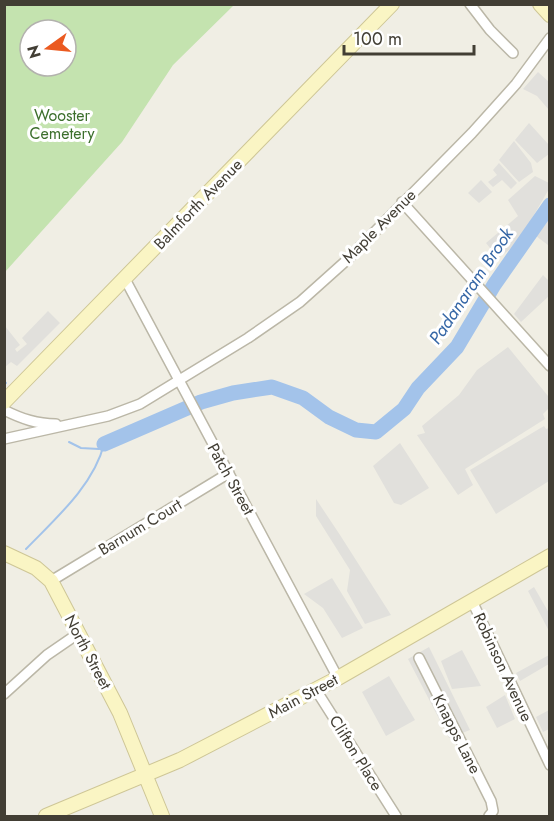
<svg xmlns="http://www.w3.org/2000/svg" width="554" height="821" viewBox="0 0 554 821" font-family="Jost,sans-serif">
<rect width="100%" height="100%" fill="#f0eee4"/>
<!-- green -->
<path fill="#c4e3af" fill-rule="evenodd" d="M5,4L234,5L173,65L122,142L5,272ZM30,30H66V66H30Z"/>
<!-- parking -->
<path fill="#e1e0dc" d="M538,72L549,82V110L537,96L523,89Z
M529,123L549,145V154L537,163L515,140Z
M514,141L531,163L533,172L519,182L499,160Z
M499,163L517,183L511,189L502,180L493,187L488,182L497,175L493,170Z
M535,176L549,183V189L517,244L498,258L486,243L518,216L508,200Z
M481,180L492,192L479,203L468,193Z
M549,216L550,243L548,245L536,236Z
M543,275L549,281V296L521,322L514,314Z
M48,311L60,323L17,366L11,362L5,367V326L20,345L15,349L17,352L27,344L22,338Z
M508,347L548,396L549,408L543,414L545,419L465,469L473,485L458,495L417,435L425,433L422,426L459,395L477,370Z
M544,426L546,429L549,428V481L496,514L470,470Z
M400,443L429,488L401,505L394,503L373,466Z
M316,499L340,535L391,615L365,624L347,591L350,570L316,516Z
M332,578L363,628L342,638L323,608L304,594Z
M534,587L549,613V631L528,591Z
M429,647L470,730L449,738L408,659Z
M462,650L481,686L452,689L441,661Z
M549,655V664L520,681L516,673Z
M389,676L415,720L386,736L362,692Z
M505,695L515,719L497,728L486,707Z
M549,710V729L543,732L536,717Z"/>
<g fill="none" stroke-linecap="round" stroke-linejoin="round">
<!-- stream -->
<path stroke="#a3c3ea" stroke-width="2" d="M4,381L6,383
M69,442L81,448L99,449L102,446
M26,549C55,519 94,485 104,444"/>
<!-- river -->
<path stroke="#a3c3ea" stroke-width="15" d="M104,444L201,402L233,393L272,387L303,398L329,417L356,430L376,432L404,409L418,388L457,347L494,285L550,205"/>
<defs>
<path id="street" d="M470,4L490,30L513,53
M402,202L550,366
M125,279L338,678
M4,410C22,419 37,424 56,424
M4,439L108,416L140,404L248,338L300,302L348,259L472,133L516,84L550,38
M51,581L229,473
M472,601L550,765
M419,658L491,801L493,811L489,816
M316,690L396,816
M4,694L47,655L79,633"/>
<path id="secondary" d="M540,4L550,15
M4,402L392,4
M4,553L36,568L51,581L120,713L162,816
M46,816L180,760L338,678L550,556"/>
</defs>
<!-- street casing -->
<use href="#street" stroke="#bbb7a7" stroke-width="12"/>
<!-- secondary casing -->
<use href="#secondary" stroke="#cec696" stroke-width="16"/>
<!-- street -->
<use href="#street" stroke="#fff" stroke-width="9"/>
<!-- secondary -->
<use href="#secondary" stroke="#faf5c4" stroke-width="14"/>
</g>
<g text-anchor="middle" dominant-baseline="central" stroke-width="6" stroke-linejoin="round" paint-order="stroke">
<!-- park labels -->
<g font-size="16" fill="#3c6f2c" stroke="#fff">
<text x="62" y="115">Wooster<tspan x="62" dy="18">Cemetery</tspan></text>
</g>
<!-- street labels -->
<g font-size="16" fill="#423e34" stroke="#fff">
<text transform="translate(198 204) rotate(-46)">Balmforth Avenue</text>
<text transform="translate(379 226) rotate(-45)">Maple Avenue</text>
<text transform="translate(231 479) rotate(61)">Patch Street</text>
<text transform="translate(140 527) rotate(-31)">Barnum Court</text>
<text transform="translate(88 652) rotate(62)">North Street</text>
<text transform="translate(503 667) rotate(65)">Robinson Avenue</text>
<text transform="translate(303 696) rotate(-28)">Main Street</text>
<text transform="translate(457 734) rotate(63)">Knapps Lane</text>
<text transform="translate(356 753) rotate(58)">Clifton Place</text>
</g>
<!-- water labels -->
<g font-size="18" font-style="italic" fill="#3667a6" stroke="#fff">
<text transform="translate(471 286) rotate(-56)">Padanaram Brook</text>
</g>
</g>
<!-- border -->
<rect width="554" height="821" fill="none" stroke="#423e34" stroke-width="12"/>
<!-- north arrow -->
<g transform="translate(48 48) rotate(255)"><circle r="28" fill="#ffffff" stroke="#b3b2ae" stroke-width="1.5"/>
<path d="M0-4.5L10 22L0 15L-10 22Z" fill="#eb5a20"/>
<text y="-9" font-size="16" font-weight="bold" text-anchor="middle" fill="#423e34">N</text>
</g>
<!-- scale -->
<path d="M344 45v9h130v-9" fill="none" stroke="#423e34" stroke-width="3"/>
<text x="353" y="45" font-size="18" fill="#423e34" stroke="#ffffff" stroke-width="4.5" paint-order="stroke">100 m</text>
</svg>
